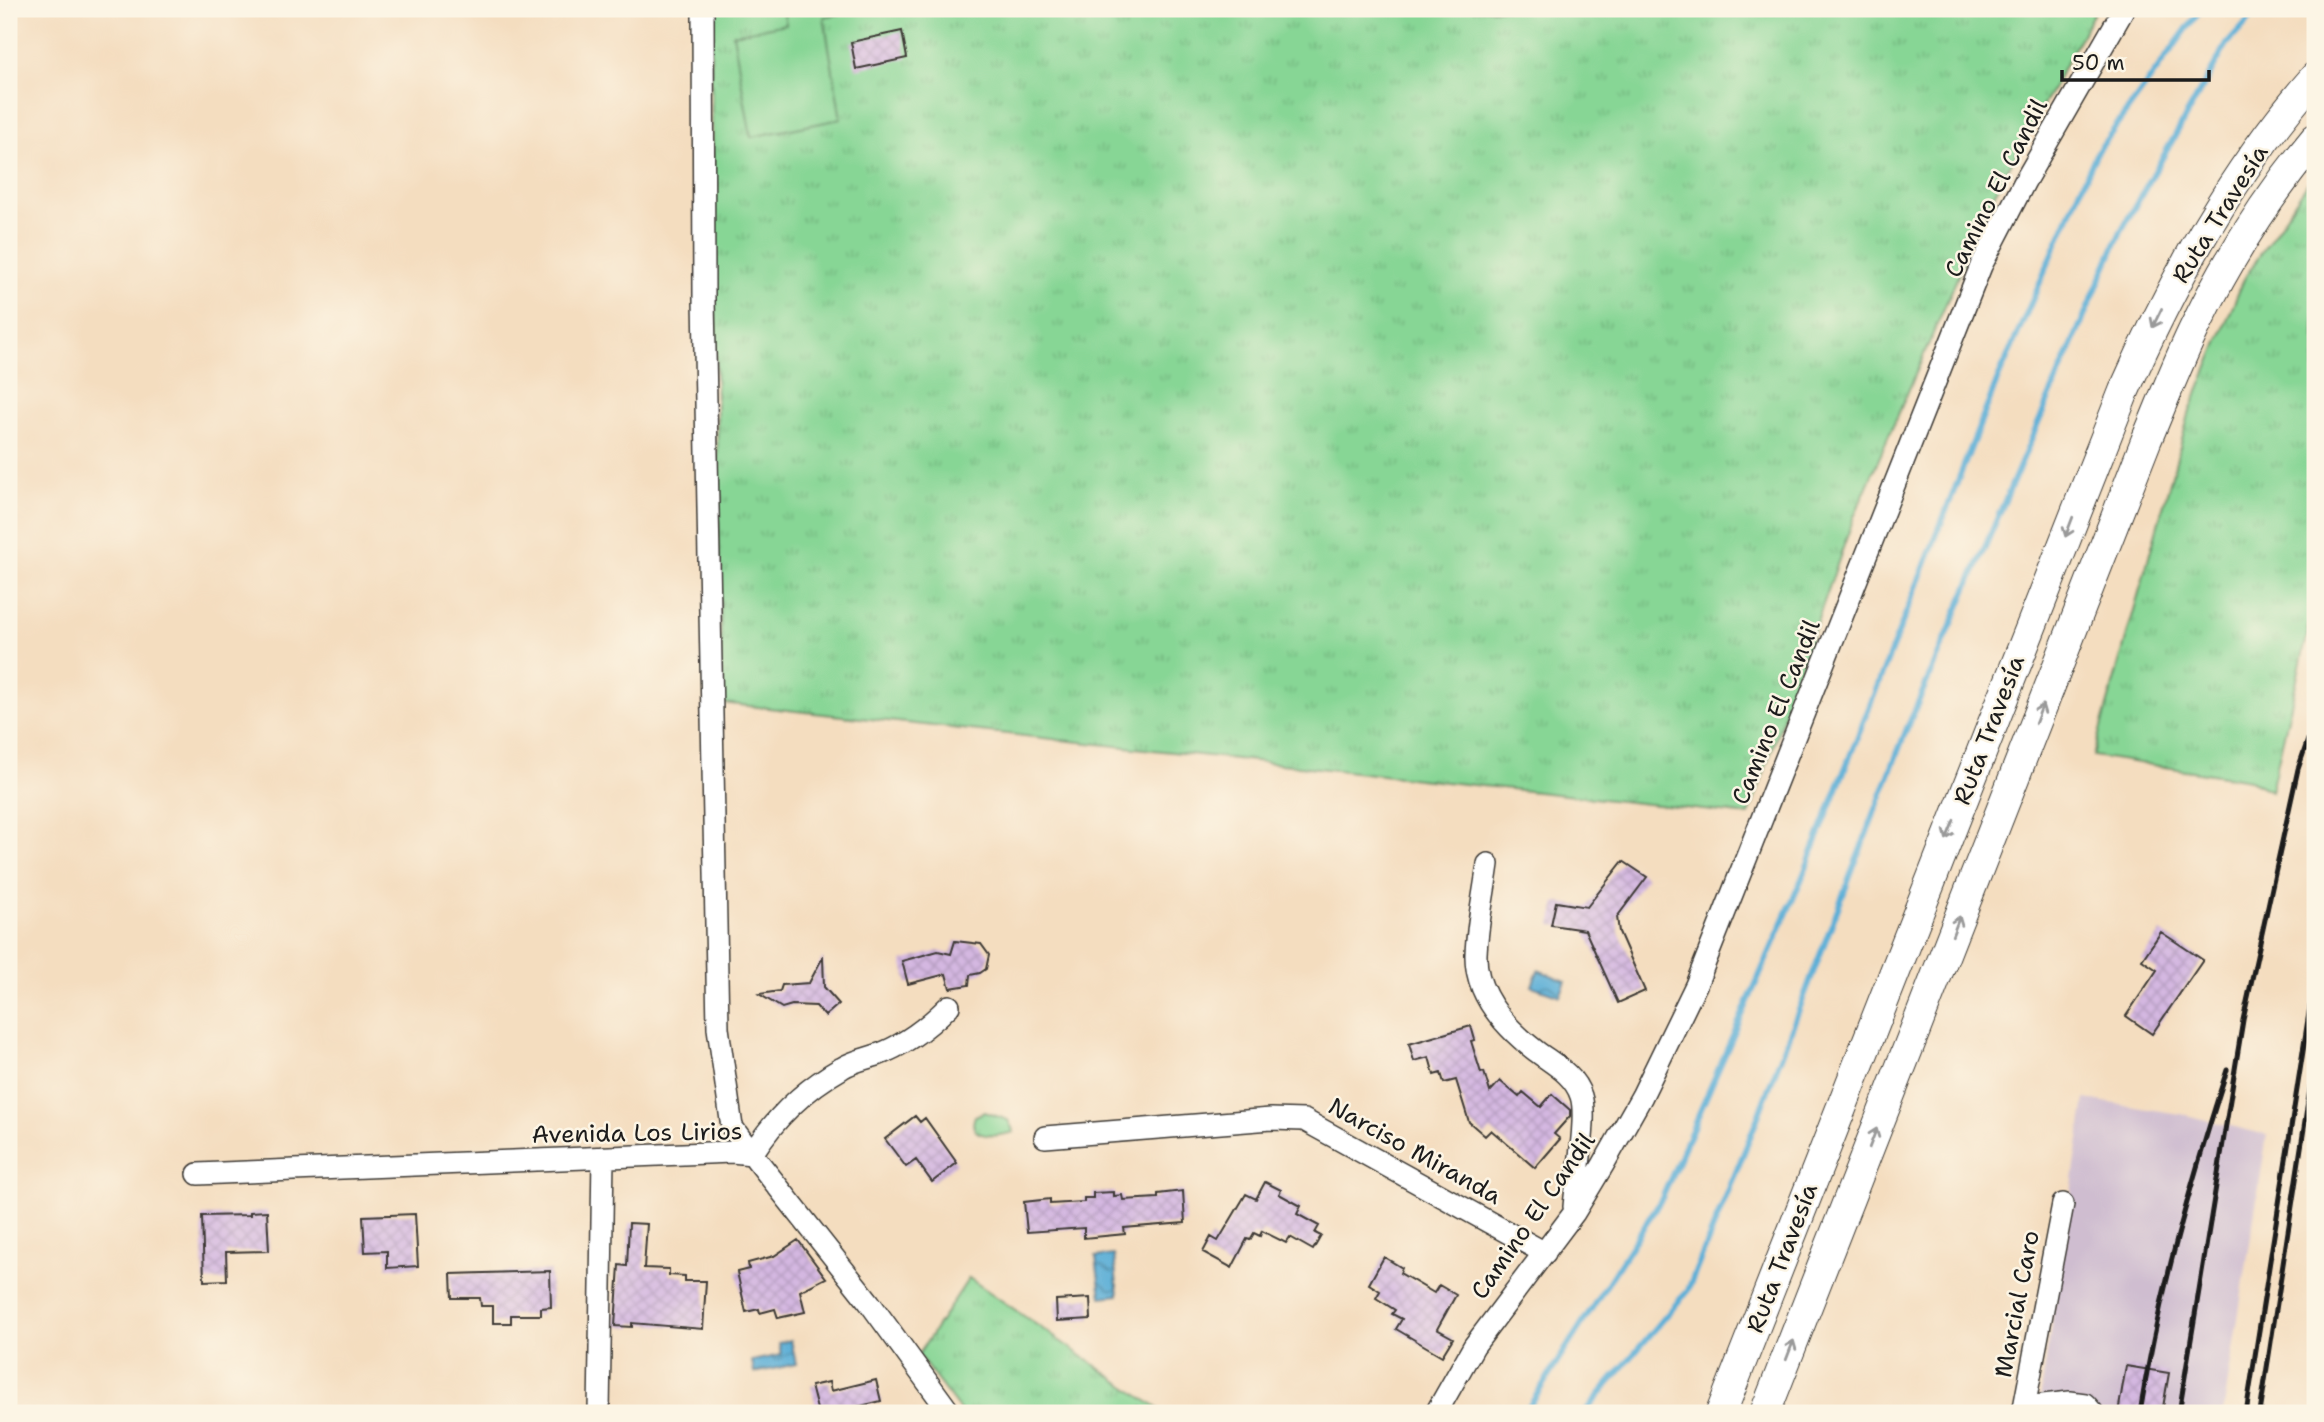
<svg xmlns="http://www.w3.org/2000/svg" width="2324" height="1422" viewBox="0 0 2324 1422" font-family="'Shantell Sans',sans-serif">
<defs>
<pattern id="grass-tufts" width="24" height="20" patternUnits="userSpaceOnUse" patternTransform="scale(1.75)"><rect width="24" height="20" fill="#87d695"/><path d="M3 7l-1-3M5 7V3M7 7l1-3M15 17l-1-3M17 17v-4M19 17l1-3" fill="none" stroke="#74b780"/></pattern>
<pattern id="water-waves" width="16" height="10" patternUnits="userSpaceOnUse" patternTransform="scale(1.75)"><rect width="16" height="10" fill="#5cafd7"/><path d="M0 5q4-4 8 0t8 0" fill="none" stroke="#4b8eae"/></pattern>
<pattern id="building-cross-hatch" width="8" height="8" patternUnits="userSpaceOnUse" patternTransform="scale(1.75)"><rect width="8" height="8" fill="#d4b7e1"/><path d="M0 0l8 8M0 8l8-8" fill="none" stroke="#b59dc0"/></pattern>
</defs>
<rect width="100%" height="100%" fill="#fcf5e5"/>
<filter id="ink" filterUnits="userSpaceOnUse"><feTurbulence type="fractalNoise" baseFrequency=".0143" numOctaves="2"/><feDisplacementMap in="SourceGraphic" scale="14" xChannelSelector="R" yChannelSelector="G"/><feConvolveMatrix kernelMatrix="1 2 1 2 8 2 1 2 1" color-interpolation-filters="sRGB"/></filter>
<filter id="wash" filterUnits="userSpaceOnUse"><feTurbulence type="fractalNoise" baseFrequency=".00686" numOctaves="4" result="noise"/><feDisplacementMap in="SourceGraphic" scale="28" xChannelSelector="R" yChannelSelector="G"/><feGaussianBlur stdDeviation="1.57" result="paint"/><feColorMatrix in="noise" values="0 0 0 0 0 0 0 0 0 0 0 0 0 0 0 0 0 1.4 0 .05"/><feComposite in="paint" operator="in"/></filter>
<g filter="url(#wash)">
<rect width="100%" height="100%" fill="#f4ddbf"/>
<!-- industrial -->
<path fill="#cfbdd0" d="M2085,1099L2186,1115L2267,1135L2223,1413H2038Z"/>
<!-- grass -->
<path fill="url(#grass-tufts)" stroke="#527958" stroke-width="2" d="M710,9H2096L1990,202L1855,514L1749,815L722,703Z
M2315,172V602L2271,791L2250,780L2093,756L2190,411L2244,279Z
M985,1112L1008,1120L1014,1132C1000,1136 965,1141 975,1116Z
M969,1278L1164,1413H962L918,1355Z"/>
<!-- park -->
<path fill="#87d695" stroke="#527958" stroke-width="2" d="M783,9H863L824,17L841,119L751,137L733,34L786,24Z"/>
<!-- water -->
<path fill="url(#water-waves)" stroke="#3c667a" stroke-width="2" d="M1538,970L1566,981L1560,996L1532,986Z
M1114,1255L1118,1295L1101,1297L1096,1257Z
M791,1340L796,1364L754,1373L752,1361L781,1355L779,1343Z"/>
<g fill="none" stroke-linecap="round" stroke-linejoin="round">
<!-- stream -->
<path stroke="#5cafd7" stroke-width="6" d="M1525,1413L1662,1198L1803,876L1997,381L2096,154L2201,9
M1584,1413L1688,1290L1749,1140L1907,728L2121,231L2227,44L2259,9"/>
</g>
<g id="blocks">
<!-- building -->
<path fill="url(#building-cross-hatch)" d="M902,31L907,58L856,69L851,42Z
M1623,861L1647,877L1617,917L1619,932L1645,991L1618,1003L1585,930L1551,925L1556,902L1587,907Z
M2161,932L2203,960L2152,1034L2126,1016L2157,970L2142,960Z
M955,941L981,944L989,955L986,969L980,973L970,975L969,985L950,988L946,974L908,984L902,961L938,951L951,954Z
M823,957L824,987L839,1004L825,1016L816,1006L792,1005L782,1008L759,994L780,991L782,985L809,983Z
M1471,1026L1475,1040L1471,1041L1481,1073L1484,1072L1490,1092L1500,1081L1519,1097L1523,1092L1541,1107L1552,1094L1570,1110V1116L1554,1134L1560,1139L1535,1168L1491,1130L1485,1136L1469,1122L1456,1080L1444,1083L1441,1073L1434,1075L1429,1057L1414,1061L1409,1044Z
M915,1116L920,1122L925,1118L957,1163L932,1182L916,1160L906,1167L885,1139Z
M1265,1182L1281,1190L1279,1194L1301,1206L1297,1214L1319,1226L1315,1233L1321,1236L1313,1250L1290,1237L1286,1243L1262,1231L1260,1236L1254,1233L1250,1240L1247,1239L1232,1268L1203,1252L1211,1237L1218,1241L1246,1194L1256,1199Z
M1183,1191L1185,1223L1124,1228L1125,1234L1084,1238V1228L1027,1232L1024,1202L1050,1199V1204L1084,1202V1198H1093V1193L1114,1192V1196L1122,1195L1123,1200L1158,1198V1194Z
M267,1211L269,1251L226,1252L227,1280L204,1281L202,1216L250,1215V1212Z
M415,1214L418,1266L387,1268V1251L365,1252L363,1216Z
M629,1223L647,1224L644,1268L669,1269V1275L685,1276V1281H706L703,1329L632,1323V1327L615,1326L619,1265L627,1266Z
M798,1240L826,1278L800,1291L805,1312L778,1318L775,1309L760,1313L759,1309L746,1312L737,1272L749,1269L748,1263L774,1256Z
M1384,1257L1402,1268L1400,1273L1434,1293L1439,1285L1456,1295L1437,1329L1453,1338L1442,1356L1396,1329L1402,1319L1392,1314L1395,1310L1376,1298L1380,1291L1369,1284Z
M550,1271L551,1307L541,1308V1315H511V1323H493V1306H481L480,1298H452L451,1274Z
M1090,1298L1091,1319L1057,1321L1056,1300Z
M2126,1366L2169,1373L2162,1413H2118Z
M876,1380L881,1401L857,1407L859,1413H818L811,1386L829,1382L831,1391Z"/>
</g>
</g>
<g filter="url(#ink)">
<use href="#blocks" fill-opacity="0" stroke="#3c3934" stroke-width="2"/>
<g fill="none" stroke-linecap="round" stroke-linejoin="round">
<defs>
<path id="minor" d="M703,9L704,299L718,1028L732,1127L752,1154C774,1119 805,1089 842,1068C853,1061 865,1059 877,1055C905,1045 928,1027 949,1006
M1488,864C1484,894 1477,925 1476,954C1475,995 1506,1028 1536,1051C1553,1064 1574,1074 1581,1096C1588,1117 1576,1180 1574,1207
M1045,1137L1271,1119L1304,1120L1545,1253
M198,1174L732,1152L752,1154L869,1302L950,1413
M2024,1407L2070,1402L2085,1404L2093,1413
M599,1413L603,1157
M1436,1413L1474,1346L1574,1213L1603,1165L1642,1096L1696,985L1981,266L2025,181L2124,9
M2023,1413L2063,1204"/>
<path id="highway" d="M1721,1413L2124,391C2174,278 2233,170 2315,77
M1765,1413L2146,441C2163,401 2178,361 2197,323C2229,257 2269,195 2315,139"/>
</defs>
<!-- minor casing -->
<use href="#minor" stroke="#3c3934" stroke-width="24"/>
<!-- highway casing -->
<use href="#highway" stroke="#3c3934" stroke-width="32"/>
<!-- minor -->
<use href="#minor" stroke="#fff" stroke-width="21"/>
<!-- highway -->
<use href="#highway" stroke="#fff" stroke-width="30"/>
<!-- rail -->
<path stroke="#1c1c1c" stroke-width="5" d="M2140,1413C2158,1297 2191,1182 2227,1070
M2179,1413L2243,1020L2298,769L2315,719
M2246,1413L2315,975
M2260,1413L2315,1057"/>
</g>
<!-- one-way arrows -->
<defs><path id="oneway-shaft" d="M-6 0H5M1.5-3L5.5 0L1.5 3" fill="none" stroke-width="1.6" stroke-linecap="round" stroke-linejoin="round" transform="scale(1.75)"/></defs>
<g stroke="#999">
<use href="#oneway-shaft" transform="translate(2157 318) rotate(116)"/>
<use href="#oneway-shaft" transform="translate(2069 527) rotate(111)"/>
<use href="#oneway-shaft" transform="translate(2039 714) rotate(-69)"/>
<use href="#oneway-shaft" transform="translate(1950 830) rotate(112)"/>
<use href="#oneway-shaft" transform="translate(1956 926) rotate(-69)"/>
<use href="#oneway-shaft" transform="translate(1873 1138) rotate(-69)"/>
<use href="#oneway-shaft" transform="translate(1790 1350) rotate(-69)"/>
</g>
</g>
<g text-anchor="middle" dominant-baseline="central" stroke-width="5" stroke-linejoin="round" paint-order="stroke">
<!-- street labels -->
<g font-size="24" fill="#1c1c1c" stroke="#fcf5e5">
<text transform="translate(1996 188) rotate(-63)">Camino El Candil</text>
<text transform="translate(2220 214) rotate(-58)">Ruta Travesía</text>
<text transform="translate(1776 712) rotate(-68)">Camino El Candil</text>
<text transform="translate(1989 730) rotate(-69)">Ruta Travesía</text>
<text transform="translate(637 1133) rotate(-1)">Avenida Los Lirios</text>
<text transform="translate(1415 1151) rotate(29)">Narciso Miranda</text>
<text transform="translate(1533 1216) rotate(-55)">Camino El Candil</text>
<text transform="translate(1782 1258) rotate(-69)">Ruta Travesía</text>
<text transform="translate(2017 1304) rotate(-79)">Marcial Caro</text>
</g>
</g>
<!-- margin -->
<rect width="2324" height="1422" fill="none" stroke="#fcf5e5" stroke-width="35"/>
<!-- scale -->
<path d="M2062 70v10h147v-10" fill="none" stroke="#1c1c1c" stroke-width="3.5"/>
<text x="2072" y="70" font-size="21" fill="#1c1c1c" stroke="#fcf5e5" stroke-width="5" paint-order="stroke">50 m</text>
</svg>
